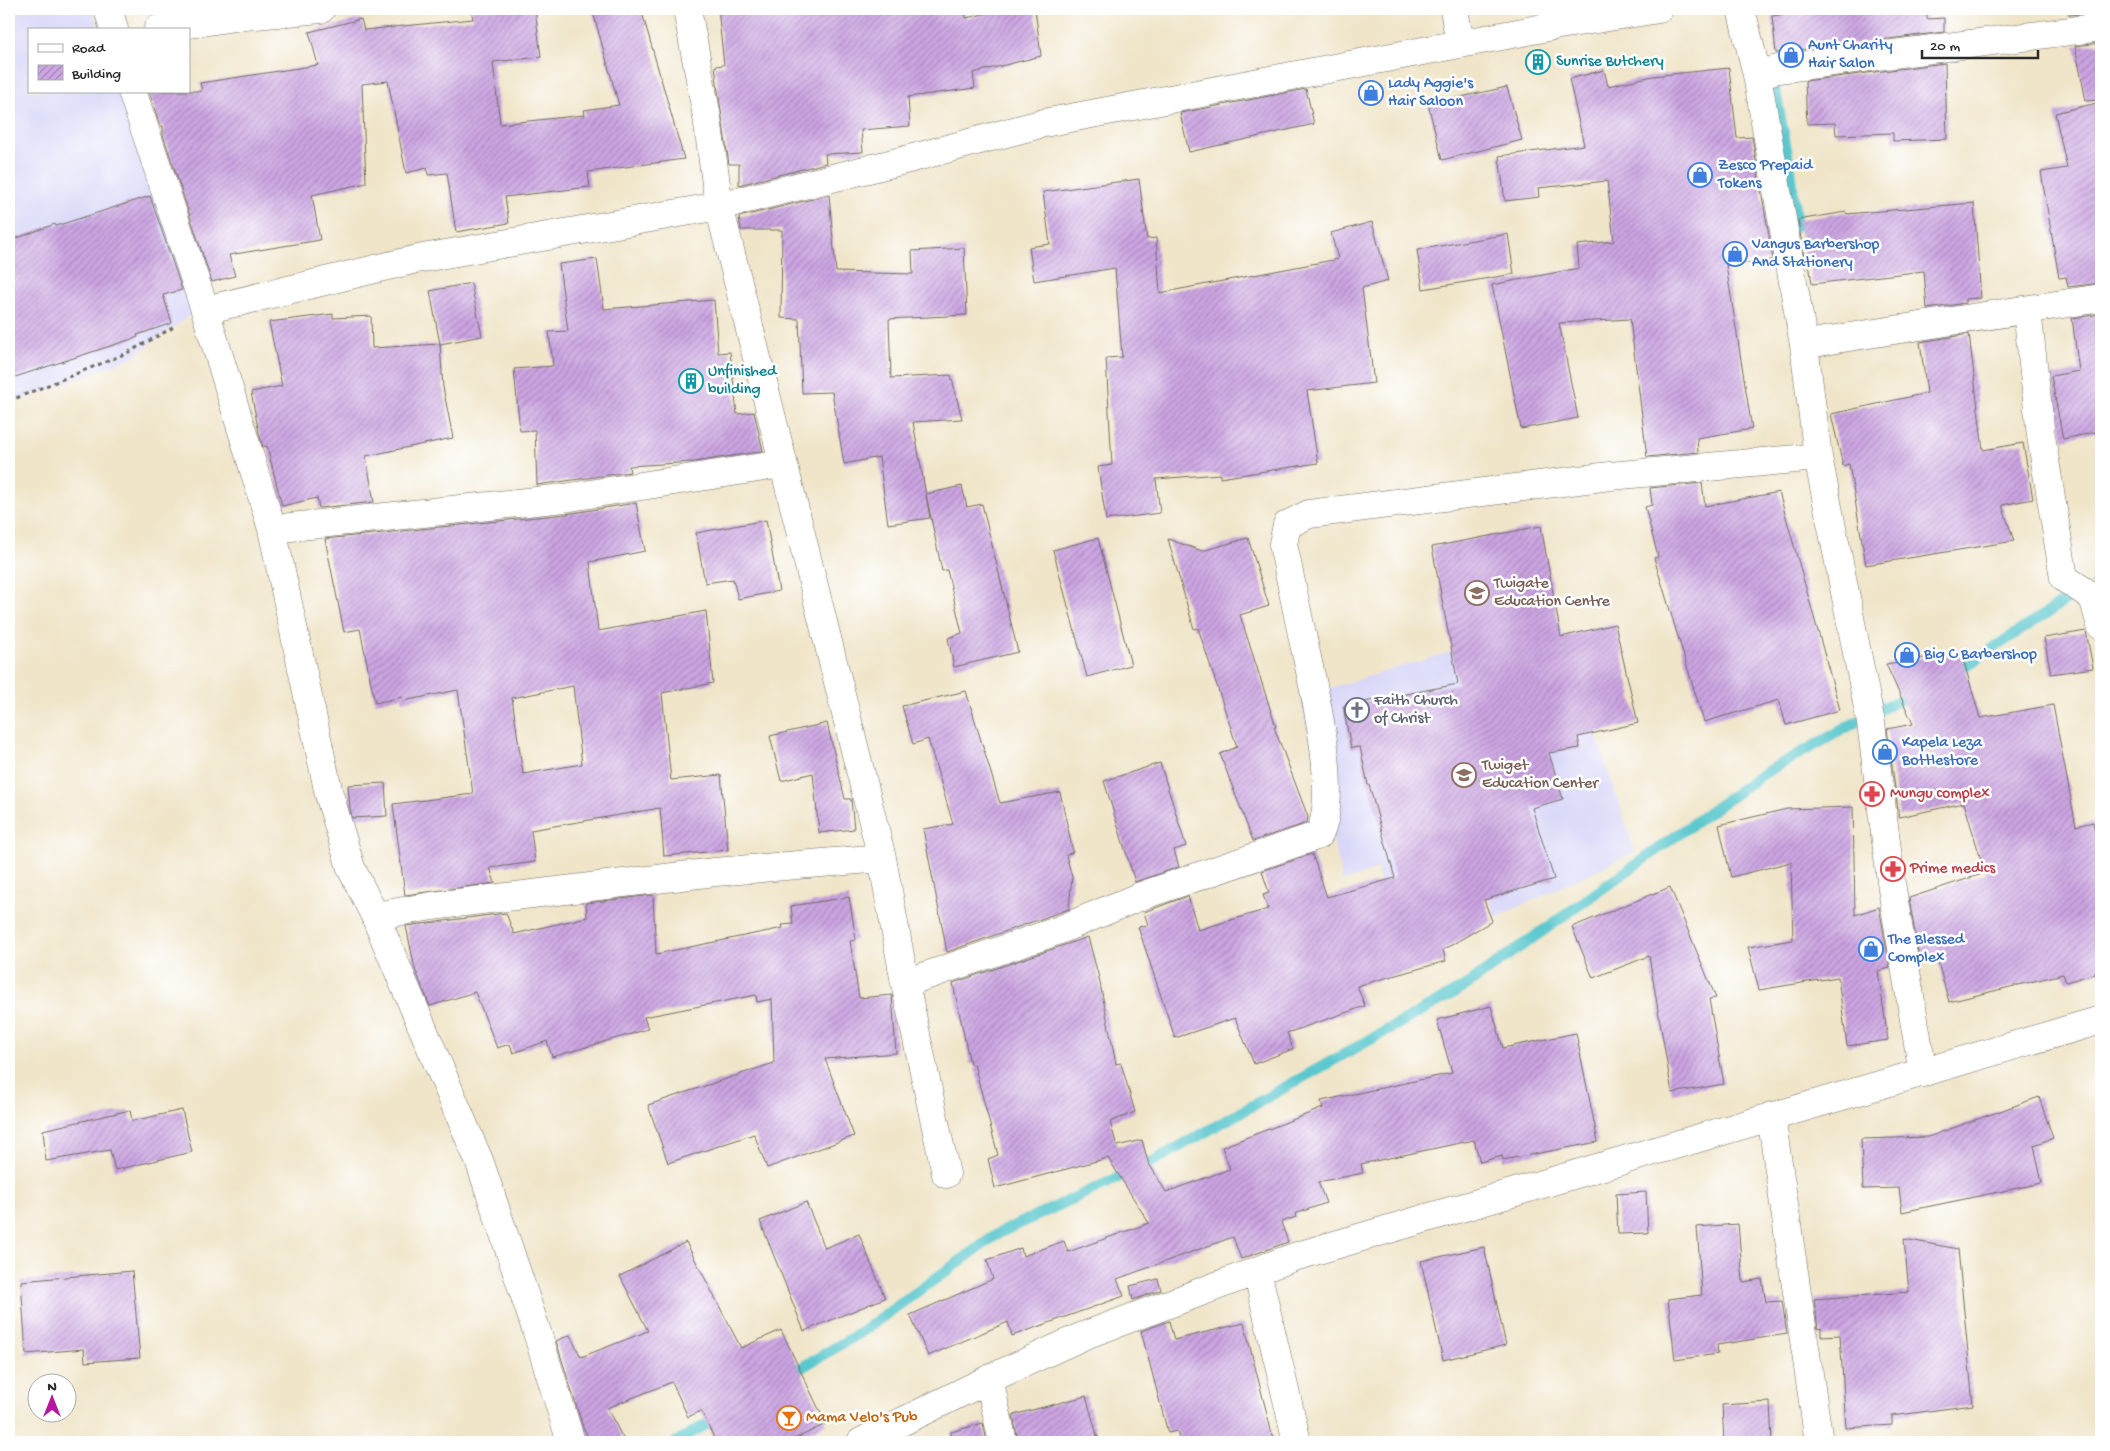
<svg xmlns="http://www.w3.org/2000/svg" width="2110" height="1451" viewBox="0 0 2110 1451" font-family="'Gochi Hand',sans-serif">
<defs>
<pattern id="building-hatch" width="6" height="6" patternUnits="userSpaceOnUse" patternTransform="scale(1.25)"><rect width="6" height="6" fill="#cca5e3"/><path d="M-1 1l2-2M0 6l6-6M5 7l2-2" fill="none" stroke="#a687b8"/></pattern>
</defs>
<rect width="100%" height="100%" fill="#fff"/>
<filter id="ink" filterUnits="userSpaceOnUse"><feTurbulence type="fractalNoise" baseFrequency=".02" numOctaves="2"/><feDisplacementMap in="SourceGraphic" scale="10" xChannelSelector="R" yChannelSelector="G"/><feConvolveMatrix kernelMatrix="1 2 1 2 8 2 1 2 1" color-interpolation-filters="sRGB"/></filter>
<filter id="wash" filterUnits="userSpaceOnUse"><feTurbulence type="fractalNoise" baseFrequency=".0096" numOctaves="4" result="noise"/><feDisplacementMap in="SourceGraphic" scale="20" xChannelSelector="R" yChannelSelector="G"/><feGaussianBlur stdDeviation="1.12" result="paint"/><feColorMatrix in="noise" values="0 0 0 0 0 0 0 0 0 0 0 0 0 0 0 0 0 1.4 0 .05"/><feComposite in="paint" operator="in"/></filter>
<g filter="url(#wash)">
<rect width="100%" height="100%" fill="#f0e5c9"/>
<!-- built -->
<path fill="#d8d7f8" d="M9,9H92L99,29H29V91H120L195,312L131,358L9,405Z
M1558,620L1635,852L1495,918L1479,861L1381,885L1377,869L1343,882L1300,697Z"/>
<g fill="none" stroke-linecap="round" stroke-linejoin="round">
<!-- stream -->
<path stroke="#5ac7ce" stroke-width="11" d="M1774,85L1791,172L1796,226
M2096,583L2101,580
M1951,673L1972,662L2071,597
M1876,700L1879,710L1915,692
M787,1376L860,1333L999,1233L1152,1162L1464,987L1763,774L1858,721
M676,1442L720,1416"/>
</g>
<g id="blocks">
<!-- building -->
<path fill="url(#building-hatch)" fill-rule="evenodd" d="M471,9H535L541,57L493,62L500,124L585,115L584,110L619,105L592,9H641L684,159L588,172L590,187L505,197L509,223L456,232L447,173L428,175L427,168L406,173L388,81L362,84L366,183L312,195L320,240L229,255L235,276L212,282L163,135V126H160L149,91H202L200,83L318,65L309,32L361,19L364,30L473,19Z
M718,9H965L966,18L1005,9H1035L1041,56L973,73L975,88L908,97L910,126L861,130L863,152L825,154L826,163L739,185V164H729L718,91L715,66L724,65Z
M1835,9H1927V19L1944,18V32L1776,53L1772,16Z
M2068,9H2101V12L2069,15Z
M2101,43V100L2086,101L2075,46Z
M1945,63L1947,139L1893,141V133L1836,135L1835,123L1807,124L1805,81Z
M1729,68L1737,138L1752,137L1773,260L1726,265L1752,429L1697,438L1698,452L1647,457L1630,319L1559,323L1578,418L1521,429L1492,285L1579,268L1577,245L1614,241L1607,181L1538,188L1539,197L1505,201L1499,156L1584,145L1569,79L1604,70L1608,86L1653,76Z
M1507,87L1522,140L1442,160L1428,104Z
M1306,89L1314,124L1189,152L1180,113Z
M2101,102V283L2068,287L2066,277L2059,278L2041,172L2067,168L2055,113Z
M1139,179L1147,239L1156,238L1160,293L1338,259L1331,233L1372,222L1388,281L1362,288L1374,383L1307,391L1318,463L1220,478V474L1156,479L1160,513L1106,520L1098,467L1112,465L1106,358L1122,357L1115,268L1034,281L1029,247L1050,244L1043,192Z
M829,195L836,272L913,274L912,251L964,248L967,315L889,319L891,378L951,375L962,419L913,422L930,518L888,524L879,457L844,464L832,392L802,393L799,319L781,318L782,230H741L739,217Z
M150,196L182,290L163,295L172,323L137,335L138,337L9,379V241L55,224L56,226Z
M1974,203L1981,298L1965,299V303L1927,309L1924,271L1812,284L1808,256L1804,257L1798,220L1846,212V214Z
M1508,234L1514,274L1423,289L1417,250Z
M597,259L604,309L714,300L718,353L730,352L737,414L754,412L763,451L694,462L629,466L630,472L537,485L535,430L520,431L514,369L553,366L549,332L568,331L559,264Z
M471,283L482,336L440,344L430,291Z
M333,314V318L371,316L372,348L440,344L443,387L453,438L366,456L374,502L319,508L317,498L282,506L267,446L263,447L259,433L251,392L282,386L269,322Z
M2101,314V431L2063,439L2051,376L2079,371L2072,318Z
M1969,334L1983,450L2023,443L2033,499L2002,505L2014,541L1866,565L1849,464L1843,466L1831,414L1927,393L1920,342Z
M1702,483L1705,506L1779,492L1840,710L1786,725L1779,700L1704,722L1654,558L1658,557L1645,507L1652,505L1650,488Z
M962,486L967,507L982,504L1018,652L954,667L948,638L962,633L947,570L942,571L926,494Z
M636,503L645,551L590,562L598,631L706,611L713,683L662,693L671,780L721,775L728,850L664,856L660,808L531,830L535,862L490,868L495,883L405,895L393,804L473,794L458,690L403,701L402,697L375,703L360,629L344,632L325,539L566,514ZM573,686L582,764L523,774L512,698Z
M766,520L779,591L738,599L733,579L705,583L696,533Z
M1541,526L1561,637L1615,624L1638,723L1578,737L1580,748L1549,753L1563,799L1532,808L1554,879L1484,900L1492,921L1443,950L1446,961L1357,986L1365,1006L1287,1033L1293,1049L1254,1064L1235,1018L1175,1038L1138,927L1148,925L1144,912L1188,896L1198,930L1268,909L1263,895L1269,893L1262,871L1312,854L1327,897L1395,878L1369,785H1368L1360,747L1351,748L1343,706L1458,684L1432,547Z
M1098,538L1131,665L1087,677L1053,550Z
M1248,538L1269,606L1240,615L1276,727H1274L1308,817L1307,822L1301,825L1253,841L1220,754L1237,747L1198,628L1194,629L1168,539L1202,551Z
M2086,631L2093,668L2051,674L2044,638Z
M1961,652L1980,718L2053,705L2076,826L2093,822L2101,860V972L2066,982L2063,974L1949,1002L1937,959L1920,963L1909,898L1985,873L1964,803L1899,817L1887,729L1913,724L1886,664Z
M966,691L1000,803L1060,792L1073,852L1066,855L1072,877L1069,909L947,952L923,829L953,824L928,739L913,744L902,706Z
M827,723L845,799H851L854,829L819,833L813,773L781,781L770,736Z
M1160,763L1186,846L1174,850L1179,867L1135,882L1104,781Z
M385,783L387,816L352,818L350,808L348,785Z
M1853,807L1855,915L1879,907L1890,968L1878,971L1888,1040L1847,1046L1838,977L1759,990L1748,947L1793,940L1791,862L1731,877L1719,825L1787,809Z
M1670,887L1716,998L1709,999L1724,1084L1672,1093L1649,956L1593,978L1572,927Z
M653,895L656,954L783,928L782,925L793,924L791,906L849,897L856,940L850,941L859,998L892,995L896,1053L825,1059L854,1136L767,1168L754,1134L668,1163L648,1105L774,1063L772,999L757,1002L756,995L644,1017L648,1029L552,1057L547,1041L513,1053L510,1044L497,1048L475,992L430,1006L415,969L406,926L506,913L514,934L587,917L586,903Z
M1088,937L1099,978L1116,1064L1121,1063L1135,1112L1110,1122L1117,1146L1142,1140L1148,1162L1166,1192L1230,1169L1222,1147L1323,1108L1321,1101L1452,1073L1437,1020L1491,1006L1503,1048L1576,1033L1598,1142L1503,1160L1502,1156L1480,1162L1474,1140L1361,1164L1363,1173L1318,1182L1326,1203L1295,1214L1296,1217L1281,1222L1288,1242L1241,1259L1233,1237L1117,1279L1124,1296L1012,1336L1008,1322L928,1356L910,1315L993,1279L987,1260L1021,1248L1023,1256L1064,1241L1068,1252L1149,1223L1108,1158L995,1188L988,1159L998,1155L974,1064H970L953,983Z
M2039,1097L2053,1138L2034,1145L2042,1183L1902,1212L1899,1188L1863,1189L1861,1139L1928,1137Z
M130,1110L132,1121L182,1110L192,1152L115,1170L110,1150L46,1161L43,1130Z
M1646,1192L1648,1233L1618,1234L1616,1194Z
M806,1202L825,1248L859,1234L885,1298L804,1331L760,1221Z
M1738,1224L1743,1282L1762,1279L1766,1302L1782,1301L1787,1334L1717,1345L1718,1354L1675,1360L1668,1299L1702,1295L1697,1227Z
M1904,1239L1958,1249L1973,1405L1892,1416V1425L1846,1428L1840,1335L1821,1336V1328L1818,1329L1814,1299L1909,1292Z
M686,1242L741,1348L781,1330L826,1424L788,1442H716L701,1411L688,1417L672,1382L607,1408L625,1442H591L583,1427L556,1341L570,1335L581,1357L648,1331L620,1276Z
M1484,1247L1506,1345L1443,1360L1421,1261Z
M132,1271L140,1358L85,1362L84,1349L26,1354L21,1281Z
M1158,1279L1161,1290L1133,1300L1130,1286Z
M1169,1321L1174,1340L1244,1323L1274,1442H1180L1177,1431L1168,1433L1141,1331Z
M1086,1396L1099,1442H1018L1013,1415Z
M1770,1402L1772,1442H1724L1722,1405Z
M983,1423L987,1442H952L951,1432Z"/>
</g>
</g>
<g filter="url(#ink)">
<use href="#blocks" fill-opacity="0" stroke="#706c62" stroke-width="1"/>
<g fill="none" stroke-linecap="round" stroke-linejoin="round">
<defs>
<path id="minor" d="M108,9L114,29
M687,9L707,117L719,206L882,858L905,983L946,1174
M1454,9L1460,44
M1741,9L1757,75L1804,345L1818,457L1871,723L1892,889L1923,1073
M158,29L234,17L321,9
M1757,75L1778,69L2101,27
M132,91L205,310L272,529L329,794L351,868L375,916L480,1163L536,1329L571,1442
M205,310L417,259L719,206L909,159L1044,123L1559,25L1659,9
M2027,310L2041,436L2064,578L2093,597L2101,626
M1804,345L1830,340L2101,298
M272,529L564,498L783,464
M375,916L432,906L715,872L882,858
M905,983L1057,931L1141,896L1319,835C1340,793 1314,690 1304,644C1297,611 1290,577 1283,544L1287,525L1309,514L1610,476L1818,457
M1771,1116L1819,1442
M1257,1271L1297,1442
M989,1379L1003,1442
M861,1442L989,1379L1083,1336L1294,1257L2101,1020"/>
</defs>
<!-- minor casing -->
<use href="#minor" stroke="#706c62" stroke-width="29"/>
<!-- path -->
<path stroke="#706c62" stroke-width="3" stroke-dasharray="4 4" stroke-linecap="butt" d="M9,401L127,353L174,327"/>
<!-- minor -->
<use href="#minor" stroke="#fff" stroke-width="28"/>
</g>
</g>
<!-- icons -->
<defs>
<symbol id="shop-ring" viewBox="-11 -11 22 22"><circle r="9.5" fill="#fff" stroke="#3f7fe0" stroke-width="1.5"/><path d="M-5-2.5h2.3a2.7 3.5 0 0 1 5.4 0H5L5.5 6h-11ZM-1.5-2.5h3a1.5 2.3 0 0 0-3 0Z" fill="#3f7fe0"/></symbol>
<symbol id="building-ring" viewBox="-11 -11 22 22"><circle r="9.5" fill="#fff" stroke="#0f9aa8" stroke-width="1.5"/><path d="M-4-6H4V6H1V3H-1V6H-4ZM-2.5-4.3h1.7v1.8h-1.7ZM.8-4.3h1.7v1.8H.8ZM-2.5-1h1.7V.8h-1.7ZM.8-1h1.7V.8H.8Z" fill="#0f9aa8"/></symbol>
<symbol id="school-ring" viewBox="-11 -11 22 22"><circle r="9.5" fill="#fff" stroke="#8d6e63" stroke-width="1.5"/><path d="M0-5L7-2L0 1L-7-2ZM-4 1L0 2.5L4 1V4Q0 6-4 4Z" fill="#8d6e63"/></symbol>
<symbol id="church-ring" viewBox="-11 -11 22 22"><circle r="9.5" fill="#fff" stroke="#6b7280" stroke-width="1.5"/><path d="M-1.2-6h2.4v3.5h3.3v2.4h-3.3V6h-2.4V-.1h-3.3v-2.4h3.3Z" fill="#6b7280"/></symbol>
<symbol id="pharmacy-ring" viewBox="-11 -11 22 22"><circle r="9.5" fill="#fff" stroke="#e0444e" stroke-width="1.5"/><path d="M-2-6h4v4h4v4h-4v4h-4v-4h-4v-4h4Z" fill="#e0444e"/></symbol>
<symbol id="bar-ring" viewBox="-11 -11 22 22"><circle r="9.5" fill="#fff" stroke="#e8710a" stroke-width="1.5"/><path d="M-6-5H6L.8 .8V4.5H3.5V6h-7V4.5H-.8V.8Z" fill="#e8710a"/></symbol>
</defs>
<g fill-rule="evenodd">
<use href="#shop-ring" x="1777" y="41" width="28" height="28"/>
<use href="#building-ring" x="1524" y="48" width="28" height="28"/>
<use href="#shop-ring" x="1357" y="79" width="28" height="28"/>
<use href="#shop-ring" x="1686" y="161" width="28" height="28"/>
<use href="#shop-ring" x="1721" y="240" width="28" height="28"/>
<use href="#building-ring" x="677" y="367" width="28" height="28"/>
<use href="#school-ring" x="1463" y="579" width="28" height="28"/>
<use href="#shop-ring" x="1893" y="641" width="28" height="28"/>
<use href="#church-ring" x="1343" y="696" width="28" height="28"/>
<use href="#shop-ring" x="1871" y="738" width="28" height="28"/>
<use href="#school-ring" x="1450" y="761" width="28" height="28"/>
<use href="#pharmacy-ring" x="1858" y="780" width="28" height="28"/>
<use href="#pharmacy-ring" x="1879" y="855" width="28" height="28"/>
<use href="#shop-ring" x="1857" y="935" width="28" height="28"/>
<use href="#bar-ring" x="775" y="1404" width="28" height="28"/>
</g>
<g text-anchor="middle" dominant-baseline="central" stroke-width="5" stroke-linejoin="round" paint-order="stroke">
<!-- shop labels -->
<g font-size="16" fill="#366cbe" stroke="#fff" text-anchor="start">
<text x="1808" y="46">Aunt Charity<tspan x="1808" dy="18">Hair Salon</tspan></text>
<text x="1388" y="84">Lady Aggie's<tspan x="1388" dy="18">Hair Saloon</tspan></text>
<text x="1718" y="166">Zesco Prepaid<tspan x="1718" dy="18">Tokens</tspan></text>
<text x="1752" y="245">Vangus Barbershop<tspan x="1752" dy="18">And Stationery</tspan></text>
<text x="1924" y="655">Big C Barbershop</text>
<text x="1902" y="743">Kapela Leza<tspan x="1902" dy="18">Bottlestore</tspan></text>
<text x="1888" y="940">The Blessed<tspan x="1888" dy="18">Complex</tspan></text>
</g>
<!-- culture labels -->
<g font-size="16" fill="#0d838f" stroke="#fff" text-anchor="start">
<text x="1556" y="62">Sunrise Butchery</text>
<text x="708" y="372">Unfinished<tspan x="708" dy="18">building</tspan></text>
</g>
<!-- education labels -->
<g font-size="16" fill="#785e54" stroke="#fff" text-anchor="start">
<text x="1494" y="584">Twigate<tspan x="1494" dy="18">Education Centre</tspan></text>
<text x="1482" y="766">Twiget<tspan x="1482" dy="18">Education Center</tspan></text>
</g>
<!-- worship labels -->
<g font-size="16" fill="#5b616d" stroke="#fff" text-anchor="start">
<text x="1374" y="701">Faith Church<tspan x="1374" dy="18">of Christ</tspan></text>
</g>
<!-- health labels -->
<g font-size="16" fill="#be3a42" stroke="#fff" text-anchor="start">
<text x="1890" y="794">Mungu complex</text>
<text x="1910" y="869">Prime medics</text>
</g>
<!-- food labels -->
<g font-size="16" fill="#c56008" stroke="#fff" text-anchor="start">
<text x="806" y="1418">Mama Velo's Pub</text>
</g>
</g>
<!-- margin -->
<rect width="2110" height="1451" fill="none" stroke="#fff" stroke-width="30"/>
<!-- legend -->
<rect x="28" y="28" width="162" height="65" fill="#ffffff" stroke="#aaaaaa"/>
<rect x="38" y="44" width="25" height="8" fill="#ffffff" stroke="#aaaaaa"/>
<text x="72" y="52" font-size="15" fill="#2b2b2b">Road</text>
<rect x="38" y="65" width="25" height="15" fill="url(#building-hatch)" stroke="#aaaaaa"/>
<text x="72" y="78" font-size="15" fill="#2b2b2b">Building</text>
<!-- north arrow -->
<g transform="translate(52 1398)"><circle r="24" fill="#ffffff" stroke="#aaaaaa"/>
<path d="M0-4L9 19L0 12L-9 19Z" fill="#b5179e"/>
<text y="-8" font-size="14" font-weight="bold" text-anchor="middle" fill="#2b2b2b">N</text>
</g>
<!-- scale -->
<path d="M1922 50v8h116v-8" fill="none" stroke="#2b2b2b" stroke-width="2.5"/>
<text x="1930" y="50" font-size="15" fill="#2b2b2b" stroke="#ffffff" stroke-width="4" paint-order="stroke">20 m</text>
</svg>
